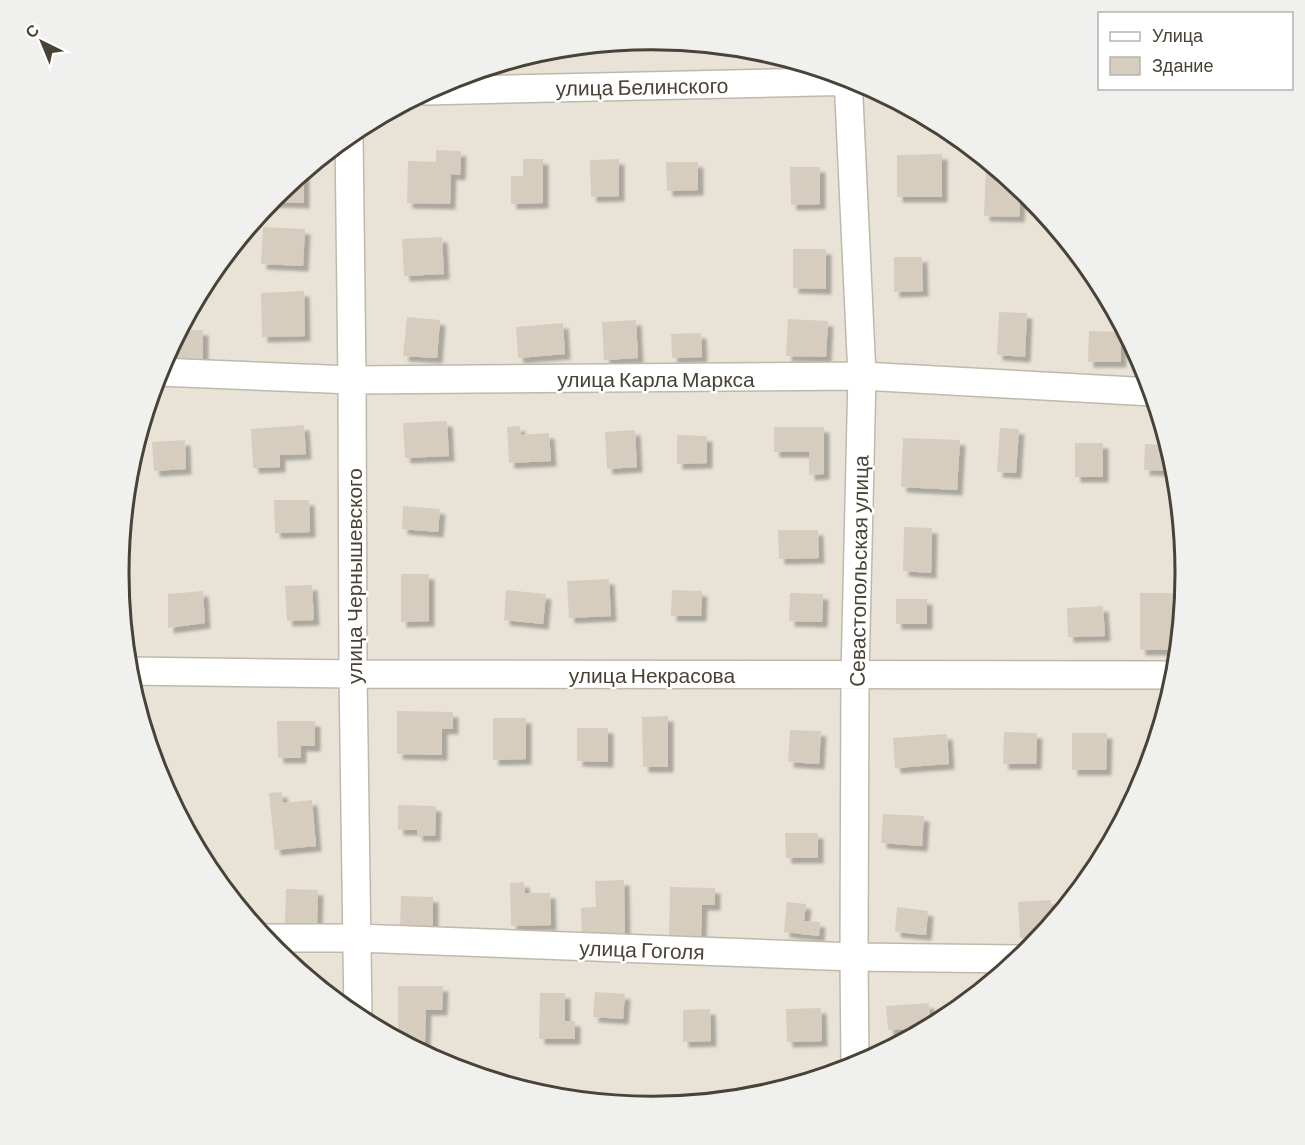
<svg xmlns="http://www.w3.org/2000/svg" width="1305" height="1145" viewBox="0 0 1305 1145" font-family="Barlow,sans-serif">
<defs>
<filter id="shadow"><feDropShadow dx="5.5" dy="5.5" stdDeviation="1.5" flood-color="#0004"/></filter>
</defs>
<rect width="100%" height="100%" fill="#f5f1e9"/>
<!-- residential -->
<path fill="#e9e3d7" d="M120 572a532 532 0 1 1 1064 0a532 532 0 1 1-1064 0Z"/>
<!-- building -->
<path fill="#d7cdbe" filter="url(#shadow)" d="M436,150L461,151L460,175L451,174L450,204L407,203L408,161L436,162Z
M942,154V197H897V155Z
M523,159H543V203L511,204V176H523Z
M619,159V196L591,197L590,160Z
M666,162H698V190L667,191Z
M790,167H820V204L791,205Z
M986,167L996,168L1021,188L1019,217L984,216Z
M304,172V203L270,202L276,195Z
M263,227L305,229L303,266L261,264Z
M442,237L444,274L404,276L402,239Z
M793,249H826V289L793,288Z
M894,257H922L923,291L894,292Z
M304,291L305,336L262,337L261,293Z
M999,312L1027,313L1025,357L997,355Z
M407,317L440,320L437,358L403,356Z
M788,319L828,321L826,357L786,356Z
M636,320L638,358L604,360L602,322Z
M563,323L565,354L518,358L516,327Z
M180,330H203V361L164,360Z
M1089,331L1121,332V362H1088Z
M701,333L702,357L672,358L671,334Z
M447,421L449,456L405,458L403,423Z
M304,425L306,454L280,455V467L253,468L251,429Z
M520,426L521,435L549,433L551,461L509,463L507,427Z
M774,427H824V474L809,475V452H774Z
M1000,428L1019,429L1016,473L997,472Z
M635,430L637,467L607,469L605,432Z
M677,435L707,436V463L677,464Z
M903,438L960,440L957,490L901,487Z
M185,440L186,469L154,471L152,442Z
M1075,443H1103V477H1075Z
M1145,444L1169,445L1176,471L1144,470Z
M274,500H309L310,532L275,533Z
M403,506L440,509L438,532L402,529Z
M904,527L932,528L931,573L903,571Z
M778,530H818L819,558L779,559Z
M401,574H429V621L401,622Z
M609,579L611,616L569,618L567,581Z
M312,585L314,620L287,621L285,586Z
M506,590L546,594L543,624L504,620Z
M672,590L702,591L701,616H671Z
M203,591L205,623L168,628V594Z
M790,593L823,594L822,622L789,621Z
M1140,593H1178V610H1182L1178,650H1140Z
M896,599H927V624H896Z
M1103,606L1105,636L1068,637L1067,608Z
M397,711L453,712V729H442V755L397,754Z
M668,716V767H643L642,717Z
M493,718H526V759L493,760Z
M277,721H315V746H301V758H278Z
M577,728H608V762L577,761Z
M790,730L821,731L819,764L788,762Z
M1004,732L1037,733L1036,764H1003Z
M1072,733H1107L1106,770H1072Z
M947,734L949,764L895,768L893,738Z
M1145,748H1154L1146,775V774Z
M282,792L283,803L312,800L316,846L275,850L269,793Z
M398,805L436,806L435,836H417V830H398Z
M883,814L924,816L922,846L881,843Z
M785,833H818V858H786Z
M624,880L625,938L582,939L581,908L596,907L595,881Z
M524,882L525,893H550L551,925L511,926L510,883Z
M670,887L715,888V905H702L701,938H669Z
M286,889L318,890L317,924L285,923Z
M401,896L433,897V929L400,928Z
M1051,900L1052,922L1040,937L1020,938L1018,902Z
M787,902L806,904L804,921L820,922L819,936L784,932Z
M897,907L928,911L926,935L895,932Z
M398,986H443L442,1010H426L425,1042H404L398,1038Z
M595,992L625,994L623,1019L593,1017Z
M540,993H565V1021H575V1039H539Z
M929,1003L930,1026L927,1028L888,1030L886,1006Z
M821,1008L822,1041L787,1042L786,1009Z
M710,1009L711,1041L683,1042V1010Z"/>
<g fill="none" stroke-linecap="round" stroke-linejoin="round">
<defs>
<path id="street" d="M848,77L862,376L855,675L854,957L855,1066
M426,91L859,81
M349,135L352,380L353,674L358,1017
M158,372L352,380L862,376L1152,392
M129,671L353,674L1176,675
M265,938H357L854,957L1018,959"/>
</defs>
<!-- street casing -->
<use href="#street" stroke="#c0b9ab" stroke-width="30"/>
<!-- street -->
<use href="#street" stroke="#fff" stroke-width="27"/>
</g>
<g text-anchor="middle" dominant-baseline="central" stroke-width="5" stroke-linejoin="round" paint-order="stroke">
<!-- street labels -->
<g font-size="21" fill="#494237" stroke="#fff">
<text transform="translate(642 86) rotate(-1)">улица Белинского</text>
<text x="656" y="378">улица Карла Маркса</text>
<text transform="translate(858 571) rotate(-89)">Севастопольская улица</text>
<text transform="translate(353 576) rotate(-90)">улица Чернышевского</text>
<text x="652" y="674">улица Некрасова</text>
<text transform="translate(642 949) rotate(2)">улица Гоголя</text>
</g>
</g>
<!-- crop -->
<path d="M0 0H1305V1145H0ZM129 573a523 523 0 1 1 1046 0a523 523 0 1 1-1046 0Z" fill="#f0f0ef" fill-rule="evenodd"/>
<path fill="none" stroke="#494237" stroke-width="3" d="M129 573a523 523 0 1 1 1046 0a523 523 0 1 1-1046 0Z"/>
<!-- legend -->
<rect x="1098" y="12" width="195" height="78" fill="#ffffff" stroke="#b6b3af" stroke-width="1.5"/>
<rect x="1110" y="32" width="30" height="9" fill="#ffffff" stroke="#b6b3af" stroke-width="1.5"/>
<text x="1152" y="42" font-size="18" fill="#494237">Улица</text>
<rect x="1110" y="57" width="30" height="18" fill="#d7cdbe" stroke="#b6b3af" stroke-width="1.5"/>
<text x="1152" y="72" font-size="18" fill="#494237">Здание</text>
<!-- north arrow -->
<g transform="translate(42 42) rotate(317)" stroke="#ffffff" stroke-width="4.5" paint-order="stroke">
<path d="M0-4.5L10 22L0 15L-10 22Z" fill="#494237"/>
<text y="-9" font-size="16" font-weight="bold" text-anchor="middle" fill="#494237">С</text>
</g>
</svg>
